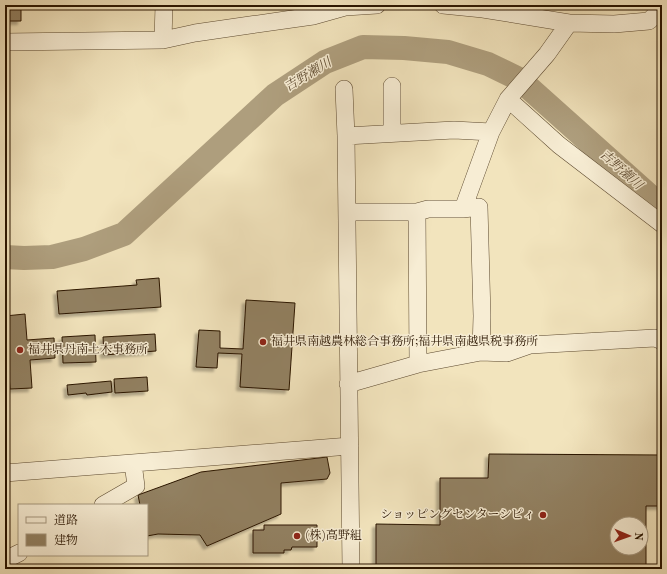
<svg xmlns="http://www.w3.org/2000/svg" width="667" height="574" viewBox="0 0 667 574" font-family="'Old Standard TT','Noto Serif JP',serif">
<defs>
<filter id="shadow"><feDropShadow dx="-3.5" dy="3.5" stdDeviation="1" flood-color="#0004"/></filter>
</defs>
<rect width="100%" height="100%" fill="#f2e4bd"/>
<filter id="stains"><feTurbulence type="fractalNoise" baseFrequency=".005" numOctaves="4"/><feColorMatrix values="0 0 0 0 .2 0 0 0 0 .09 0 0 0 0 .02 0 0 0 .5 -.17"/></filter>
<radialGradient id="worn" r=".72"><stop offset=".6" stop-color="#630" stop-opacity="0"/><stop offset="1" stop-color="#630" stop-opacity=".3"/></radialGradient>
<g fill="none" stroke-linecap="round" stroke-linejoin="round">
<!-- river -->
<path stroke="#ae9e7d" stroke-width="24" d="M5,257L24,258L52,257L84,249L124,234L275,95L325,62L363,47L404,48L448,52L488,64L519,79L662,207"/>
</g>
<!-- building -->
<path fill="#928162" stroke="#2a1500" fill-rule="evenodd" filter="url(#shadow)" d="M5,5H21V21H5Z
M159,278L161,307L59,314L57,291L137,285L136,280Z
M246,300L295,303L289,390L240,387L242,354L218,353L217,368L196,367L199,330L220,331V348L243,349Z
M25,314L27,340L54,338L55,358L30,360L32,388L10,389L5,316Z
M155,334L156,351L104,355L103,337Z
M95,335L96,362L63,363L62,337Z
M147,377L148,391L115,393L114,379Z
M111,381L112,392L87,395L86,393L68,395L67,385Z
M489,454L662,455V506H646V569H376V524L440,525V478H488ZM617,524H641V548H617Z
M327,457L330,473L327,479L281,483V514L207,546L200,535L158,534L147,536V505H140L138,495L201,472Z
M264,525H317V547H292L291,550H284V553H253V530H264Z"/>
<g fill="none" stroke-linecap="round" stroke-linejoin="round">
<defs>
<path id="minor" d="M443,5L483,9L569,23
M163,40L164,5
M5,42L163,40L195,33L313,16L345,7L377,5
M344,89L346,136
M508,99L559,145L662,224
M392,133V86
M463,209L491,132L508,99L547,54L569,23L614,24L649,21L662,8
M347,212H417L428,209H463L479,207L482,316L481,352
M417,212L418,364
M348,384L418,364L481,352L507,353L530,345L655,338L662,341
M5,473L350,446
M103,505L136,486L133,463
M5,560L19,553
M351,569L346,136L454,130L491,132"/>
</defs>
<!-- minor casing -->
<use href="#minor" stroke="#5c492f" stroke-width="18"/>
<!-- minor -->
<use href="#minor" stroke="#f7edd4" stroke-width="17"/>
</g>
<!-- markers -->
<g fill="#8f2418" stroke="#f7edd4" stroke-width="1.5">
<circle cx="263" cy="342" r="4"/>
<circle cx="20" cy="350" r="4"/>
<circle cx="543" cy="515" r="4"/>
<circle cx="297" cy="536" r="4"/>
</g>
<g text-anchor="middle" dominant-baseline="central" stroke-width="3" stroke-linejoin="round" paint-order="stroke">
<!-- poi labels -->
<g font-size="12" fill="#2a1500" stroke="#f7edd4" text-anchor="start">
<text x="271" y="342">福井県南越農林総合事務所;福井県南越県税事務所</text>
<text x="28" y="350">福井県丹南土木事務所</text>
<text x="535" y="515" text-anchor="end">ショッピングセンターシピィ</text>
<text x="305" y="536">(株)高野組</text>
</g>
<!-- water labels -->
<g font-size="13" font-style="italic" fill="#5f4c32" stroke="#f7edd4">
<text transform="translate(308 75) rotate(-31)">吉野瀬川</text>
<text transform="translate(621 170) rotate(42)">吉野瀬川</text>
</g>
</g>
<!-- margin -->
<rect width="667" height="574" fill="none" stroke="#f2e4bd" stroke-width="20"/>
<rect x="6" y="6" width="655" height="562" fill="none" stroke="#2a1500" stroke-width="2"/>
<rect x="10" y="10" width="647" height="554" fill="none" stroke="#2a1500"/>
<!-- legend -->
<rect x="18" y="504" width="130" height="52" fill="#f7edd4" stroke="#a5977f"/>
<rect x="26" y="517" width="20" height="6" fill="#f7edd4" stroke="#a5977f"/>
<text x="54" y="524" font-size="12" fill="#2a1500">道路</text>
<rect x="26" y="534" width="20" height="12" fill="#928162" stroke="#a5977f"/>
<text x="54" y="544" font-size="12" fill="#2a1500">建物</text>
<!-- north arrow -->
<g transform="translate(629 536) rotate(92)"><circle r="19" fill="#f7edd4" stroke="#a5977f"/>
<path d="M0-3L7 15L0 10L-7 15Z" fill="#8f2418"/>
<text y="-6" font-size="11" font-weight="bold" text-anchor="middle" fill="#2a1500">N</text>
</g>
<rect width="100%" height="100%" filter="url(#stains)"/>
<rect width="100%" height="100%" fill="url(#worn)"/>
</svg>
